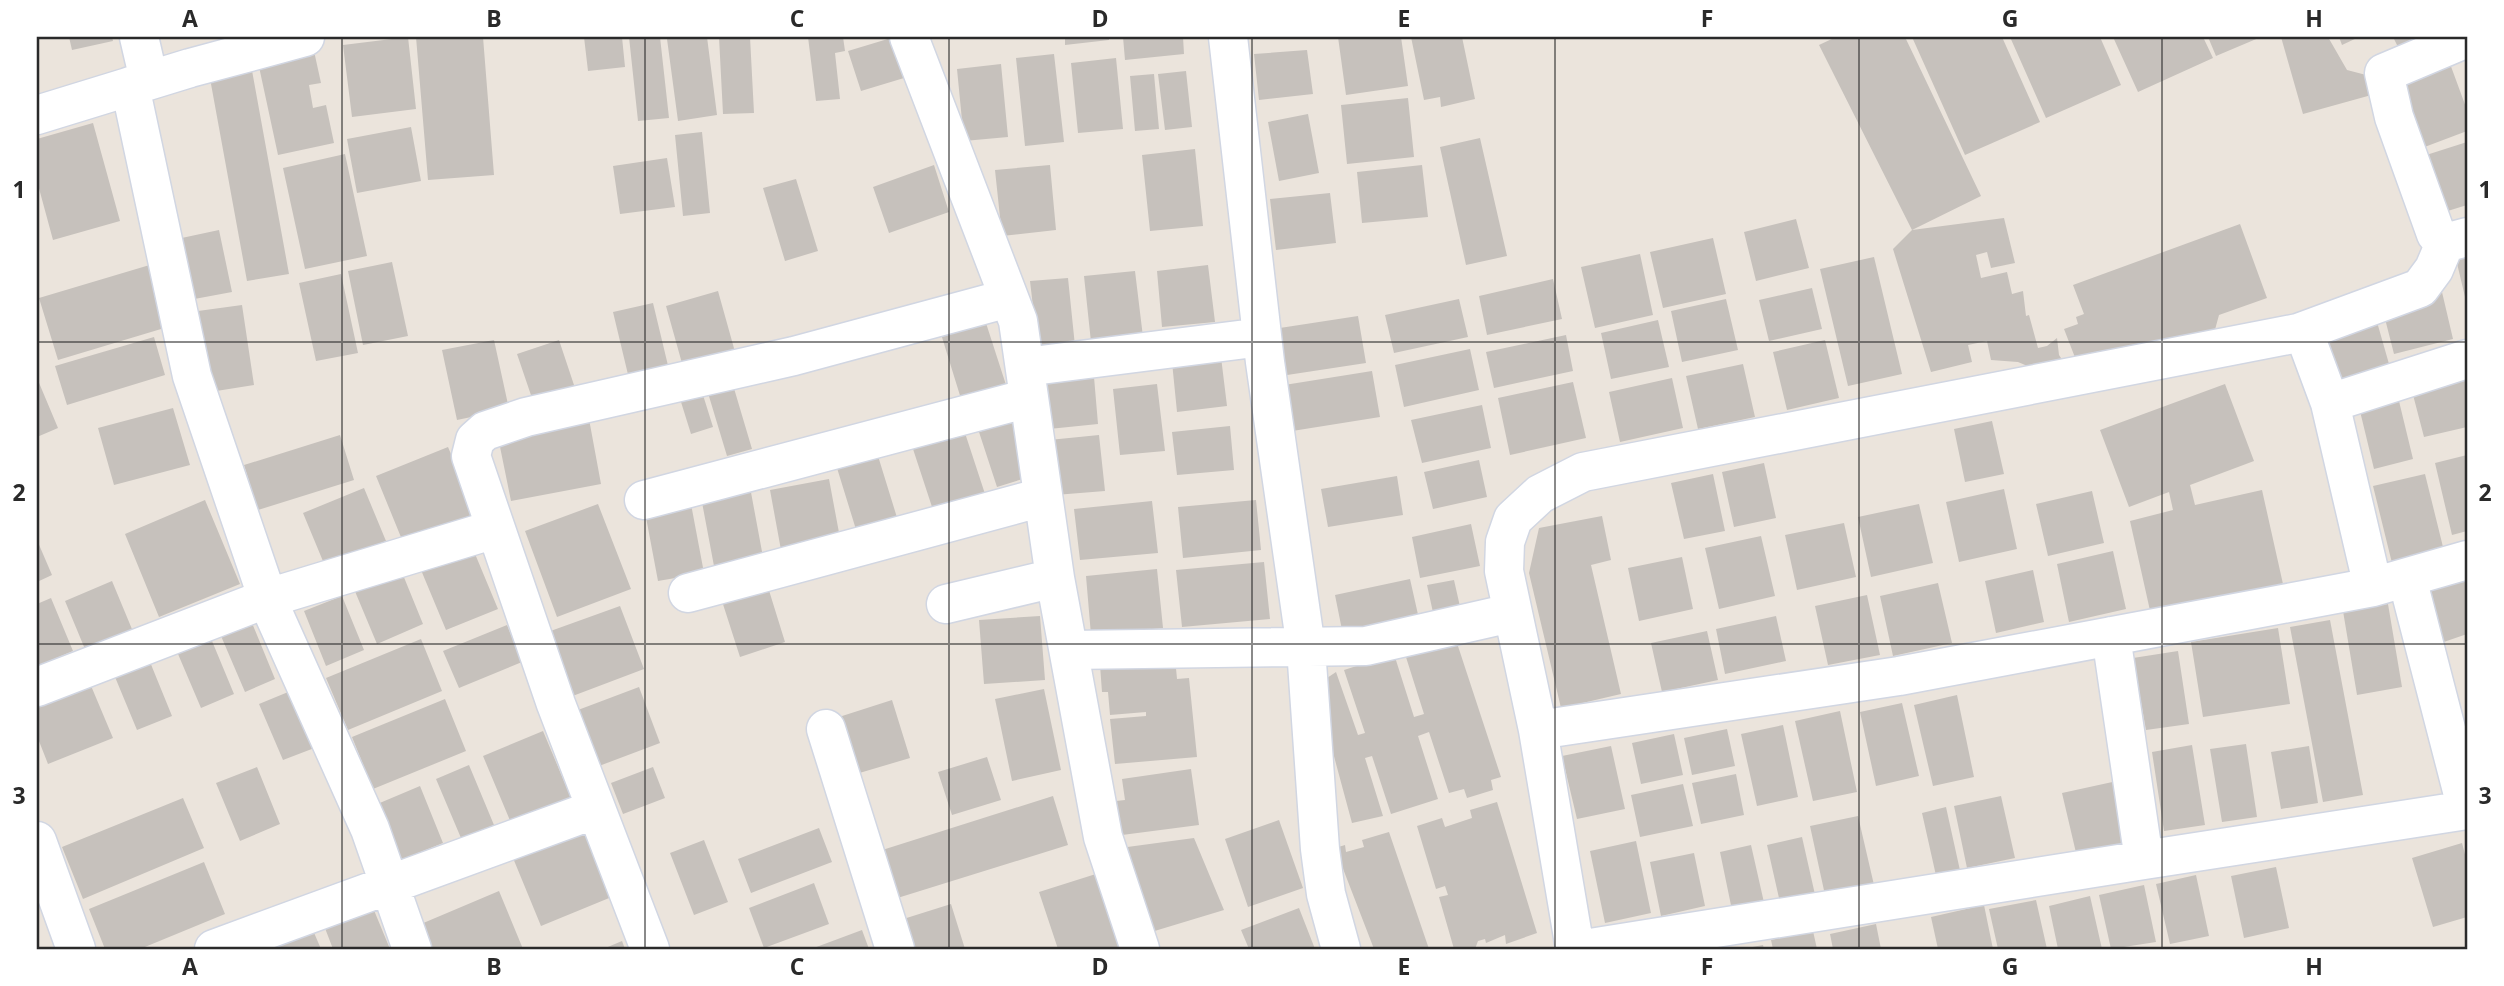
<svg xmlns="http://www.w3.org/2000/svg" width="2504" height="986" viewBox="0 0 2504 986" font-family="'Open Sans',sans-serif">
<rect width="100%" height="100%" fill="#ebe4dc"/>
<!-- building -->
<path fill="#c6c1bc" d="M69,37H112L113,41L72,50Z
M408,37L416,109L352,117L343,45Z
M416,37H483L494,175L428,180Z
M584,37H622L625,67L588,71Z
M629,37H660L669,118L638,121Z
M707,37L717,115L678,121L667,39Z
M719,37H750L754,113L723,114Z
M808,37H843L845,51L835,53L840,99L816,101Z
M1065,37H1109V40L1065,45Z
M1123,37H1183L1184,54L1125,60Z
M1338,37H1401L1408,86L1346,95Z
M1411,37H1462L1475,99L1441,107L1440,97L1424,100Z
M1836,37H1905L1981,196L1912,230L2004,218L2015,263L1991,268L1987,252L1976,255L1981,278L2007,272L2012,294L2023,291L2026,316L2029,315L2038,348L2047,346L2057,338L2059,355L2067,367L2039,371L2018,362L1991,360L1987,341L1968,345L1972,362L1931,372L1893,249L1912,230L1819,45Z
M1912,37H2002L2040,122L1965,155Z
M2010,37H2100L2121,85L2046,118Z
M2113,37H2203L2213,58L2138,92Z
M2208,37H2261L2216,56Z
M2281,37H2328L2347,70L2370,76L2375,94L2303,114Z
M2339,37H2359L2342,45Z
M2393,37H2440L2402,55Z
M891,38L904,78L861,91L848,51Z
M1307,50L1313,94L1259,100L1254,54Z
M314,51L321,83L309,85L313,108L326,105L334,143L278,155L258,62Z
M1054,54L1064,142L1025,146L1016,58Z
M1116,58L1123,129L1078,133L1071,63Z
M2449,61L2467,110V131L2414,151L2389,82Z
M1001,64L1008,137L964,141L957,69Z
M251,65L289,274L247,281L209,73Z
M1186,71L1192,127L1165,130L1158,74Z
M1154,74L1159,129L1135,131L1130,76Z
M1408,98L1414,157L1347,164L1341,105Z
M1308,114L1319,173L1279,181L1268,122Z
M93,123L120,221L53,240L37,181V139Z
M411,127L421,181L357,193L347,139Z
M702,132L710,213L683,216L675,135Z
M1480,138L1507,256L1466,265L1440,147Z
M2467,142V205L2438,214L2420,157Z
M1195,149L1203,226L1150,231L1142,155Z
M345,154L367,256L305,269L283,168Z
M667,158L675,207L620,214L613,166Z
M934,165L949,212L889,233L873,187Z
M1050,165L1056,230L1002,236L995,170Z
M1422,165L1428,217L1362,223L1357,172Z
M796,179L818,251L785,261L763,188Z
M1330,193L1336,243L1276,250L1270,199Z
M1796,219L1809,268L1756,281L1744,232Z
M2240,224L2267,298L2219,315L2213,337L2081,373L2064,329L2078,324L2076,317L2084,314L2073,285Z
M219,230L232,292L189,300L177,239Z
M1713,238L1726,294L1663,308L1650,252Z
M2467,253V301H2466L2455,255Z
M1640,254L1653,315L1595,328L1581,267Z
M1874,257L1902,374L1848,386L1820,269Z
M392,262L408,336L363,345L348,271Z
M153,264L171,326L58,360L39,298Z
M1208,265L1215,322L1162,327L1157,271Z
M1135,271L1143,337L1091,342L1084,276Z
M341,274L358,353L316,361L299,283Z
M1068,278L1075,346L1038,349L1030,281Z
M1553,279L1562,319L1487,335L1479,296Z
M1812,288L1822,329L1769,341L1759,300Z
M718,291L737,359L685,374L666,306Z
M2442,292L2453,339L2394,354L2382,307Z
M1459,299L1468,337L1394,353L1385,315Z
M1726,299L1738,350L1682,362L1671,311Z
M653,303L671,378L631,387L613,312Z
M242,305L254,385L210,392L198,311Z
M1358,316L1366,363L1274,377L1266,330Z
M985,320L1007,388L962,402L941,334Z
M1658,320L1669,367L1611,379L1601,333Z
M2377,322L2391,371L2335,387L2322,338Z
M1566,335L1573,371L1494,388L1486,352Z
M154,337L165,375L67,405L55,366Z
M494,340L509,409L457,420L442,350Z
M559,340L576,391L534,404L517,354Z
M1825,340L1839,398L1787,410L1773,352Z
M1470,349L1479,390L1404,407L1395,365Z
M1221,357L1227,406L1177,412L1172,362Z
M1743,364L1755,417L1698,429L1686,376Z
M1372,371L1380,417L1286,432L1278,386Z
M1094,377L1098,424L1049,429L1044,382Z
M37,378L58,428L37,437Z
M1672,378L1683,428L1620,442L1609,392Z
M2465,379L2467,427L2424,437L2412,391Z
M1573,382L1586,438L1510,455L1498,398Z
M1157,384L1165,451L1120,455L1113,389Z
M2225,384L2254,461L2190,485L2195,505L2262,490L2283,584L2151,615L2130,521L2173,510L2169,492L2129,507L2100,430Z
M733,385L752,449L727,456L708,393Z
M703,395L713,427L691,434L681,402Z
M2398,397L2413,459L2374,469L2359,407Z
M1482,405L1491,448L1422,463L1411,420Z
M173,408L190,465L114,485L98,428Z
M589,419L601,484L511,501L498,437Z
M1992,421L2004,474L1965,482L1954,429Z
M1012,422L1029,477L997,487L979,432Z
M1230,426L1234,470L1177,475L1172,432Z
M965,433L986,497L934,513L913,449Z
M340,435L354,480L258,510L244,465Z
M1099,435L1105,491L1055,495L1049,440Z
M448,447L478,518L405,547L376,476Z
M2467,455V531L2452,535L2435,463Z
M878,456L899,524L858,536L837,468Z
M1479,460L1487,497L1433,509L1424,472Z
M1764,463L1776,518L1734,527L1722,472Z
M1713,474L1725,531L1684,539L1671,483Z
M2425,474L2444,551L2392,563L2373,486Z
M1397,476L1403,515L1328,527L1321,489Z
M829,479L840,538L781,550L770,490Z
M750,487L763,557L714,566L701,497Z
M364,488L386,541L325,566L303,513Z
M2004,489L2017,549L1959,562L1946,502Z
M2092,491L2104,543L2048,556L2036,504Z
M205,500L240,584L159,617L125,534Z
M1256,500L1261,550L1183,558L1178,507Z
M1152,501L1158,553L1080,560L1074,509Z
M598,504L631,589L557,617L525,531Z
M691,504L704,573L658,581L645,512Z
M1919,504L1933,563L1871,577L1858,517Z
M1602,516L1611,560L1591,565L1621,694L1561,708L1529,573L1539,528Z
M1844,523L1856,577L1797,590L1785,535Z
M1471,524L1480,566L1420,578L1412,537Z
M1761,536L1775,596L1719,609L1705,548Z
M37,540L52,575L37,582Z
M473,549L498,609L446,630L421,570Z
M2113,551L2126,609L2069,622L2057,564Z
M1682,557L1693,609L1639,621L1628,568Z
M1264,562L1270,619L1182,627L1176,570Z
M1157,569L1163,628L1091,635L1086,576Z
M401,570L423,624L377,644L354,589Z
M2033,570L2044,622L1996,633L1985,581Z
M1410,579L1419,619L1343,635L1335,595Z
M2467,579V634L2438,644L2422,594Z
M1454,580L1461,611L1434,617L1427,585Z
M112,581L134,634L87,654L65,601Z
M1938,583L1952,643L1893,656L1880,596Z
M767,584L785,642L740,657L721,598Z
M1867,595L1880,655L1828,665L1815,606Z
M342,596L364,650L326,666L304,611Z
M51,598L73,651L37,666V604Z
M2388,604L2402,687L2357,695L2343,611Z
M620,606L644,669L570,697L545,633Z
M1040,616L1045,680L984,684L979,620Z
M1776,616L1786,661L1725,674L1716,629Z
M2330,620L2363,795L2323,802L2290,627Z
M252,623L275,679L245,692L221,636Z
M507,625L522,662L459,688L443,651Z
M2278,628L2290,704L2203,717L2191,642Z
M1707,631L1718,680L1662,692L1651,643Z
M421,639L442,691L348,730L326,678Z
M1456,640L1501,777L1491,780L1493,790L1467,798L1464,789L1449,793L1429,732L1418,736L1438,799L1391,814L1372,756L1365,758L1383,816L1352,823L1315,686L1336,672L1358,735L1365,733L1344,670L1394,654L1414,717L1424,714L1405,654Z
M212,641L234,694L201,708L178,654Z
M2178,651L2189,724L2146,730L2133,658Z
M1175,658L1177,679L1189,678L1197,757L1115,764L1110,719L1146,716V712L1110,715L1108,692H1102L1100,665Z
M150,662L172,716L137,730L115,677Z
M89,681L113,738L48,764L37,736V703Z
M639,687L660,743L599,766L578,710Z
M1044,689L1061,770L1012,781L995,699Z
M293,690L317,747L283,760L259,704Z
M1957,695L1974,777L1933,786L1914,705Z
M445,699L466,751L373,789L352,737Z
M892,700L910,758L856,774L839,717Z
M1902,703L1919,776L1876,786L1860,712Z
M1840,711L1857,792L1813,801L1795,721Z
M1783,725L1798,797L1757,806L1741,734Z
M1727,729L1735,766L1692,775L1684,738Z
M543,731L574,805L514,830L483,756Z
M1674,734L1683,775L1641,784L1632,743Z
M2246,744L2257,817L2222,822L2210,749Z
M2192,745L2205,825L2164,831L2152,752Z
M1611,746L1625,809L1577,819L1562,756Z
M2309,746L2318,803L2281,809L2271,752Z
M987,757L1001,800L952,815L938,772Z
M469,765L494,825L461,838L436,779Z
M257,767L280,824L240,841L216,783Z
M653,767L665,798L623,814L611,783Z
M1191,769L1199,825L1122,835L1116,801L1125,800L1122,779Z
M1736,774L1744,815L1701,824L1692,783Z
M2117,781L2131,846L2077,857L2062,793Z
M1683,784L1693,826L1640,837L1631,795Z
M420,786L443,843L398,861L375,805Z
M1053,796L1068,845L891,900L876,852Z
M2001,796L2015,858L1967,868L1954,806Z
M183,798L204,848L83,899L62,847Z
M1497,802L1537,933L1506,944L1505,935L1486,943L1485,939L1478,941L1475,949H1454L1439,897L1448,895L1445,886L1436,889L1417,826L1442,818L1445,827L1472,818L1470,810Z
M1946,807L1961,875L1937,880L1922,813Z
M1858,816L1874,885L1825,895L1810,826Z
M1279,820L1303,888L1248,907L1225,839Z
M585,827L614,896L541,926L513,858Z
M819,828L832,862L751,893L738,859Z
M1389,832L1429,949H1374L1335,848L1345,845L1346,852L1364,847L1362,840Z
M1802,837L1816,899L1781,907L1767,845Z
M1194,838L1224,910L1148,933L1120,848Z
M704,840L728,902L694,915L670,853Z
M1636,841L1651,913L1605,923L1590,851Z
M2462,843L2467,862V917L2433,927L2412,858Z
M1751,845L1765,907L1733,915L1720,852Z
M1694,853L1705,906L1661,916L1650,862Z
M204,862L225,914L140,949H105L89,909Z
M2276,867L2289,928L2244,938L2231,876Z
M1099,873L1122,949H1058L1039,892Z
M2196,875L2209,936L2170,944L2156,884Z
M814,883L829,924L764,948L749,908Z
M2144,885L2156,942L2111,949L2099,895Z
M499,891L523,949H432L421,924Z
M2090,896L2102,949H2058L2049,906Z
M2036,900L2047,949H1998L1989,909Z
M371,903L390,949H333L323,923Z
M951,904L965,949H906L897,921Z
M1984,905L1993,949H1938L1931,917Z
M1299,908L1315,949H1249L1241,930Z
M1876,924L1881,949H1833L1830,934Z
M312,928L321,949H261Z
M862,930L869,949H811Z
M1813,931L1817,949H1773L1771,940Z
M622,941L625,949H603Z
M1763,945L1764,949H1747V948Z"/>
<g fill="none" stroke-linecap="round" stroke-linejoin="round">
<defs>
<path id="minor" d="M139,37L149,80
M909,37L1018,321L1055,578L1103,837L1140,949
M1228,37L1265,362L1306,648L1320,849L1326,894L1341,949
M2467,38L2384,73L2394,117L2436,234L2445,243L2467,237
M130,86L192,376L271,608L370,829L412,949
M37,115L190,68L305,37
M2298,333L2420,288L2434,269L2445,243
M1025,367L1262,337
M644,500L1029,398
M2407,578L2467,810
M2373,587L2330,403L2467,359
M688,593L1043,497
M946,604L1055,578
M1069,650L1366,646L1511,613
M37,687L268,598L495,529
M826,729L895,949
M1538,730L1899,676L2373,587L2467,560
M37,841L76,949
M2144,860L2467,810
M214,949L596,809
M650,949L556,704L471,456L475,440L485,431L526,417L794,356L1009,298
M1575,949L1538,730L1504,571L1505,542L1513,519L1540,494L1583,472L2298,333L2307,341L2330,403
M1584,949L2144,860L2111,636"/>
</defs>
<!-- minor casing -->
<use href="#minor" stroke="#d1d6e2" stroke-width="41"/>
<!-- minor -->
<use href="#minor" stroke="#fff" stroke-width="38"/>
</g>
<!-- grid -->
<path fill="none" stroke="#2a2a2a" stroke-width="2" stroke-opacity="0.55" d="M342,37V949M645,37V949M949,37V949M1252,37V949M1555,37V949M1859,37V949M2162,37V949M37,342H2467M37,644H2467"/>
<!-- border -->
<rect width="2504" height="986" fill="none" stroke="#ffffff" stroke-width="77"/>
<rect x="38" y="38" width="2428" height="910" fill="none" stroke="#2a2a2a" stroke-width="2.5"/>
<g font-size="23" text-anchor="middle" font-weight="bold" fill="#2a2a2a">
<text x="190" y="27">A</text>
<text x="494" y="27">B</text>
<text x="797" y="27">C</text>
<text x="1100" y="27">D</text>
<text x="1404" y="27">E</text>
<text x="1707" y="27">F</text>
<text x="2010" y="27">G</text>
<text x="2314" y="27">H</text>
<text x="19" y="198">1</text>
<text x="2485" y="198">1</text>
<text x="19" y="501">2</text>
<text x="2485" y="501">2</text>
<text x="19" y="804">3</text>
<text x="2485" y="804">3</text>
<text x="190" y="975">A</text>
<text x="494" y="975">B</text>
<text x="797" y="975">C</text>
<text x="1100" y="975">D</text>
<text x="1404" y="975">E</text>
<text x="1707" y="975">F</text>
<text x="2010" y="975">G</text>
<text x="2314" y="975">H</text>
</g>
</svg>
